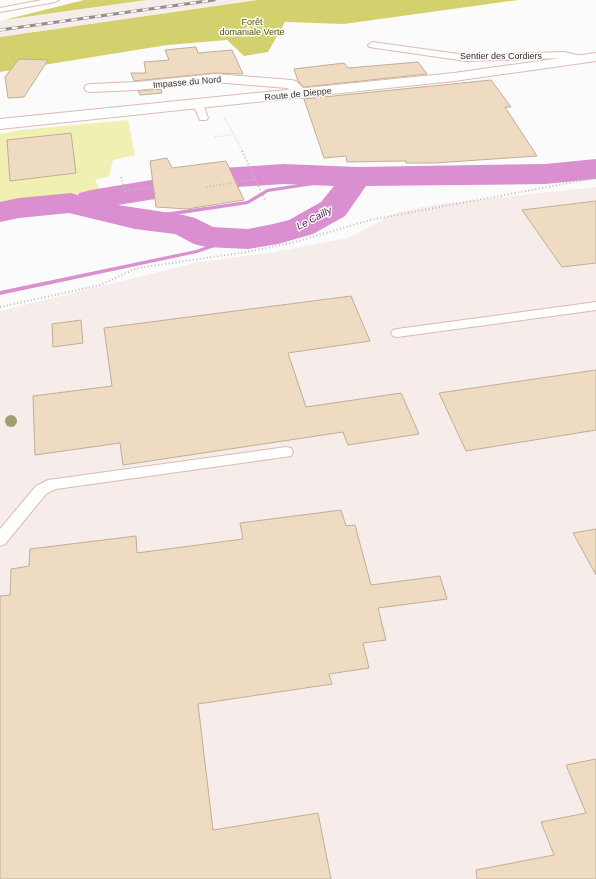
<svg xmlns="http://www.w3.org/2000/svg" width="596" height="879" viewBox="0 0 596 879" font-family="Helvetica,sans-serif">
<rect width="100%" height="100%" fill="#fbfbfb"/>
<!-- built -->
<path fill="#f6edea" d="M146,0H257L0,37V21Z
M596,187V879H0V311L199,262L274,252L348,238L398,212L438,204Z"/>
<!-- green -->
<path fill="#f0f0b2" d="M128,120L135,155L113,160L109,176L95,180L100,191L0,203V134L21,130Z"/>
<!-- forest -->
<path fill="#d3d16d" d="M84,0H146L4,20Z
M257,0H518L344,24L285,22L268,52L244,56L227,40L167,45L0,72V37Z"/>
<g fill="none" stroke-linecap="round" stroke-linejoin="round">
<!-- stream -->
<path fill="#da8fd0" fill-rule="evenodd" d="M357,175L359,176V178L268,192L248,204L135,221L132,219L135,217L247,201L267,189Z
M233,237L235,238V240L197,253L0,295V291L196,250Z"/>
<!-- river -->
<path fill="#da8fd0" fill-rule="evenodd" d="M596,159V179L545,184L366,186L345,216L313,234L278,244L248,249L206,247L194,244L175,234L135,229L69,213L19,218L0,222V202L19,198L71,193L78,195L79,193L91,190L223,168L284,164L357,167L545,164ZM284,184L334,186L321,202L289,220L273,224L248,229L213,227L195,218L183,215L118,205L223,188Z"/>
</g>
<!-- building -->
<path fill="#efdbc1" stroke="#c2ae96" d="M196,47L198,53L232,50L243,74L215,73L134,81L131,73H146L144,62L169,60L165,50Z
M19,59L48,60L24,97L8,98L5,77Z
M418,62L427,74L304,87L298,81L294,69L344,63L348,68Z
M491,80L511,107H505L537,156L435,163H406V161L347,162L346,156L324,158L304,99Z
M161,89L162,93L140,95L138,91Z
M71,133L76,173L10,181L7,140Z
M167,158L172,168L226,161L244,200L187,209L156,207L150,161Z
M596,201V263L562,267L522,210Z
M351,296L370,341L288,353L306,407L401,393L419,434L348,445L343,432L123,465L120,443L35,455L33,396L112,386L104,328Z
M81,320L83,343L53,347L52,324Z
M596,370V430L466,451L439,393Z
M341,510L346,526L355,525L371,585L440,576L447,599L378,608L386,640L363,643L369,668L329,674L332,684L198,704L213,830L318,813L331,879H0V596L10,595L11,569L29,566L30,549L136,536L137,553L243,539L240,523Z
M596,529V575L573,533Z
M596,759V879H477L476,870L554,855L541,822L586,813L566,765Z"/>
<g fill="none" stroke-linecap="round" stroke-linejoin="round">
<defs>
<path id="lane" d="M42,0H59L55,2L0,12V8Z
M372,42L466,55L564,52L585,57L586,59L582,62L564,58L466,61L369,47L368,45Z
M198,101L203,104L208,118L206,120H200L193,104Z
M596,302V310L397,337L393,336L391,333L393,330L397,329Z
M286,447L291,448L293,452L291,456L56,489L46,494L5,544L0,546V529L36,486L48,480Z"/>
<path id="street" d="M215,74L291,80L296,81L309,94L307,97L302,98L297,97L287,88L215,82L137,90L91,92L86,91L84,88L86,85L91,84L137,82Z"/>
<path id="secondary" d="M596,53V61L454,81L0,129V119L454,73Z"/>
</defs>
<!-- lane casing -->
<use href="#lane" stroke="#dcbbb0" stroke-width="2"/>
<!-- street casing -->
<use href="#street" stroke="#dcbbb0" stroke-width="2"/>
<!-- secondary casing -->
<use href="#secondary" stroke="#dcbbb0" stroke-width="2"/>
<!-- path-far1 -->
<path stroke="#c0bcbb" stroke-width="1.5" stroke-dasharray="0.5 2" stroke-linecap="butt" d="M224,117L243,152
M215,137L232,135"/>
<!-- path -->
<path stroke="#c0bcbb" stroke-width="2" stroke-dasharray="1 2.5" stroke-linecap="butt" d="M242,151L265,200
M121,177L125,191L153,187L156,194
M206,187L256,179
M0,307L100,285L137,268L247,252L295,242L370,220L596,178"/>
<!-- lane -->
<use href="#lane" fill="#fff" fill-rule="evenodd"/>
<!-- street -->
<use href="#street" fill="#fff" fill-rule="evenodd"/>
<!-- secondary -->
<use href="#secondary" fill="#fff" fill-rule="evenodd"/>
<defs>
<path id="rail" d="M0,30L214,0"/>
</defs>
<!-- rail casing -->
<use href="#rail" stroke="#958e8c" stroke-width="3"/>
<!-- rail -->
<use href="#rail" stroke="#fbfbfb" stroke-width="2" stroke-dasharray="6" stroke-linecap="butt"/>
</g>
<!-- trees -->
<circle fill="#a09e71" cx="11" cy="421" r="6"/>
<g text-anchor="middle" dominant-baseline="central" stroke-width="3" stroke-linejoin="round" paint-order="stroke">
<!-- far-park labels -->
<g font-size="9" fill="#555200" stroke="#fbfbfb">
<text x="252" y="22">Forêt<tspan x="252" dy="10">domaniale Verte</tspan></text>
</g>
<!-- far-street labels -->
<g font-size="9" fill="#3b2e2a" stroke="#fbfbfb">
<text x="501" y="56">Sentier des Cordiers</text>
<text transform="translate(187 82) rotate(-5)">Impasse du Nord</text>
<text transform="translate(298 94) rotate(-6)">Route de Dieppe</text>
</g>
<!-- far-water labels -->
<g font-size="10" font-style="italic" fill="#551350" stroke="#fbfbfb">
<text transform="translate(314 218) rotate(-28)">Le Cailly</text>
</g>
</g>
</svg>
